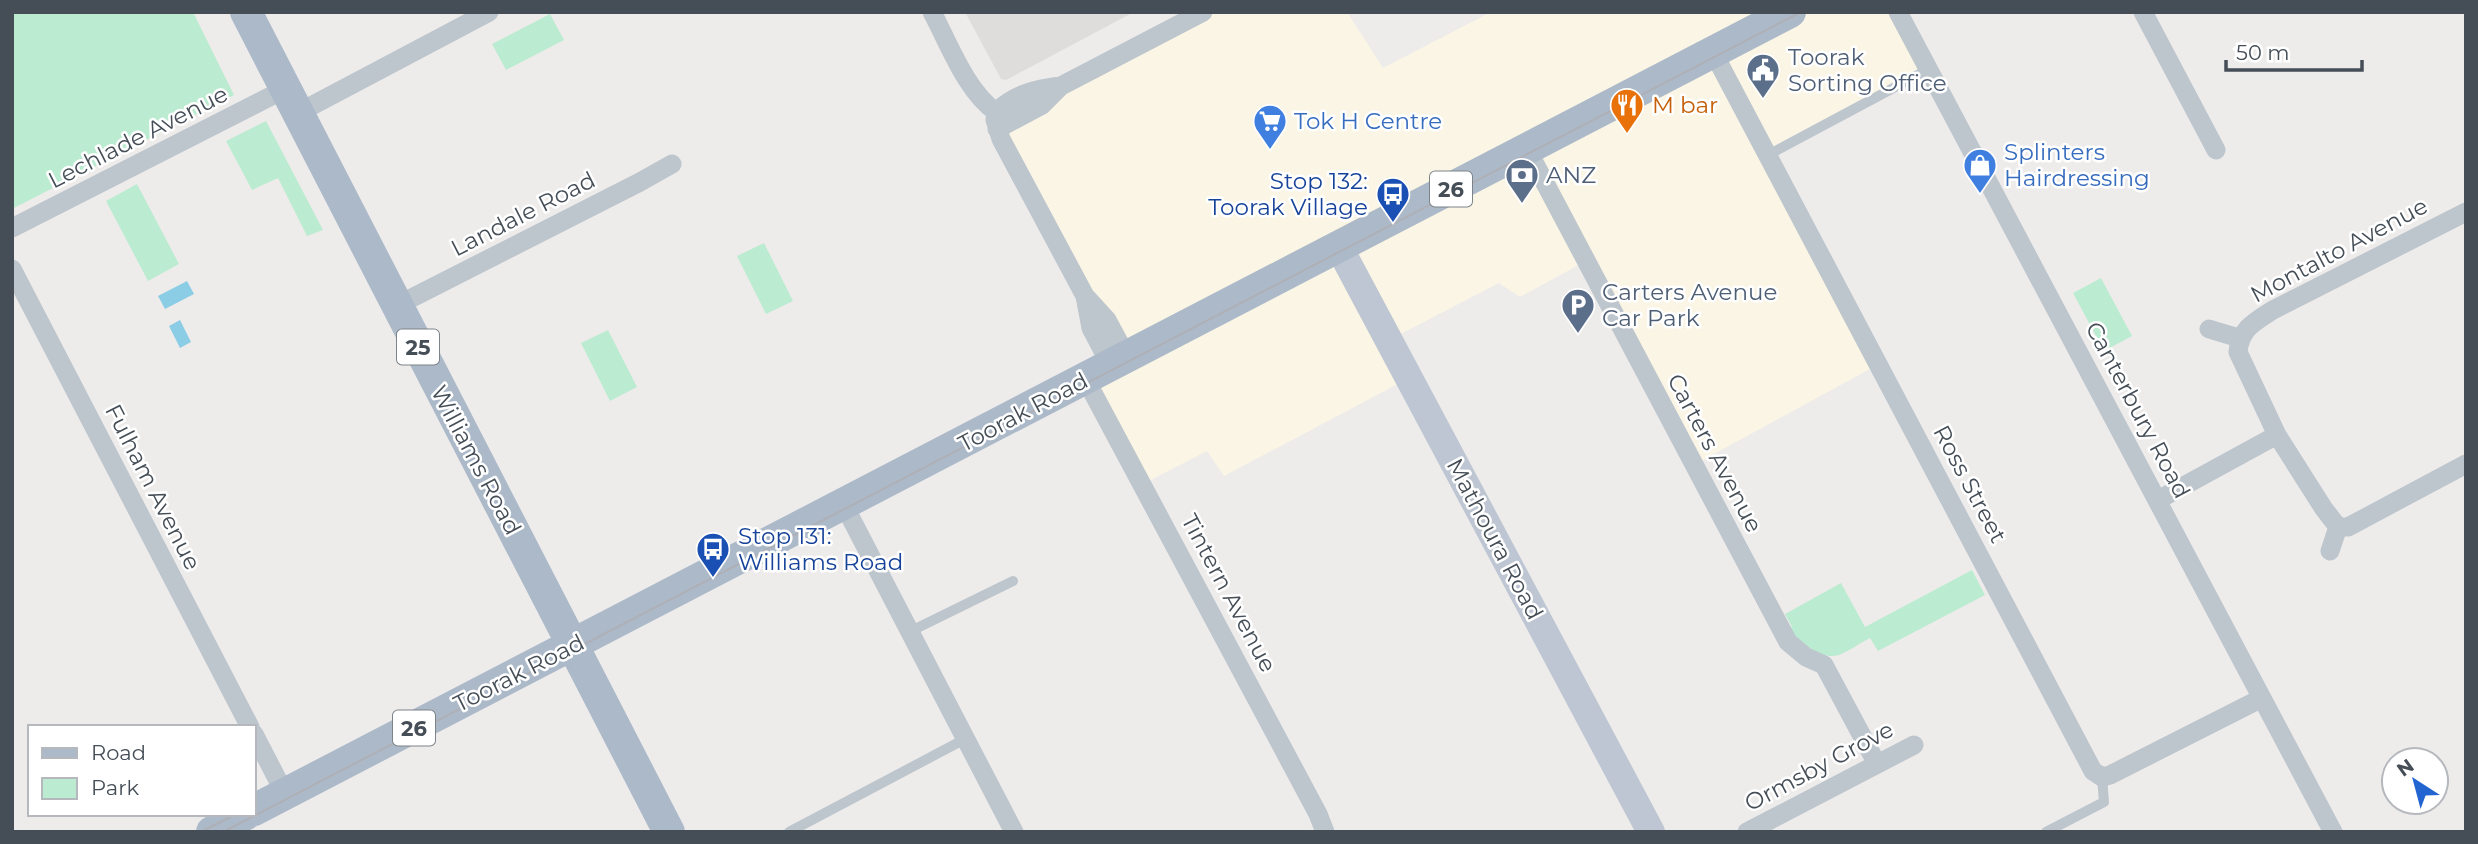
<svg xmlns="http://www.w3.org/2000/svg" width="2478" height="844" viewBox="0 0 2478 844" font-family="Montserrat,sans-serif">
<rect width="100%" height="100%" fill="#eeeceb"/>
<!-- commercial -->
<path fill="#faf5e4" d="M1203,12H1347L1383,68L1491,12H1898L1929,69L1768,155L1879,364L1694,465L1586,261L1520,297L1499,283L1389,340L1409,378L1224,476L1207,451L1143,484L1086,380L1111,367L1001,140L1061,86Z"/>
<!-- education -->
<path fill="#dfdddc" d="M965,12H1134L1006,80L1001,79Z"/>
<!-- green -->
<path fill="#bbebd0" d="M12,12H193L234,95L12,209Z
M550,14L564,40L506,70L492,44Z
M266,121L323,230L307,236L278,178L252,190L226,141Z
M137,184L179,264L148,281L106,201Z
M764,243L793,301L766,314L737,256Z
M2101,278L2132,336L2104,351L2073,293Z
M608,330L637,387L610,401L581,343Z
M1972,570L1985,595L1878,651L1870,638C1860,643 1849,651 1839,655C1821,661 1799,641 1789,629L1792,627L1785,614L1841,583L1865,627Z"/>
<!-- water -->
<path fill="#8acde5" d="M187,281L194,294L165,309L158,296Z
M180,320L191,342L180,348L169,326Z"/>
<g fill="none" stroke-linecap="round" stroke-linejoin="round">
<!-- lane -->
<path stroke="#bdc5cd" stroke-width="10" d="M1768,155L1929,69
M909,632L1013,581
M789,832L965,739
M2046,832L2104,802L2102,777"/>
<!-- street -->
<path stroke="#bdc5cd" stroke-width="19" d="M932,12C949,44 966,91 996,112L995,120L1001,139L1085,296L1107,320L1127,357
M1898,12L2333,832
M2143,12L2216,150
M1713,52L2093,771L2102,777L2110,775L2262,698
M996,112C1015,94 1035,89 1061,86
M298,113L489,12
M997,129L1042,105L1061,86L1203,12
M1527,149L1788,642L1806,657L1824,665L1877,764
M2466,212L2273,310C2254,322 2240,329 2238,352L2277,435L2324,509L2338,527H2348L2466,464
M12,228L285,89
M12,269L250,727
M1085,296L1091,328L1111,366
M396,306L640,182L672,164
M2209,329L2239,338
M1086,380L1318,814L1325,832
M2158,500L2277,435
M844,505L1014,832
M2330,551L2338,527
M254,734L285,794
M1747,832L1914,745"/>
<!-- secondary -->
<path stroke="#bdc6d2" stroke-width="28" d="M1339,247L1651,832"/>
<!-- primary -->
<path stroke="#acb9c9" stroke-width="32" d="M246,12L669,832
M254,810L1790,12
M212,832L246,814"/>
<!-- tram -->
<path stroke="#aeb0b6" stroke-width="2" d="M201,832L232,816
M223,832L1801,12"/>
</g>
<!-- icons -->
<defs>
<symbol id="civic-pin" viewBox="-11 -11 22 30"><path d="M0 17L-7.5 6A9.5 9.5 0 1 1 7.5 6Z" fill="#5c6f8a" stroke="#fff"/><path d="M-.6-6.5H3V-4.5H.6V-3L4-1V1h2V6H-6V1h2V-1L-.6-3ZM-1.2 2.5V6h2.4V2.5Z" fill="#fff"/></symbol>
<symbol id="restaurant-pin" viewBox="-11 -11 22 30"><path d="M0 17L-7.5 6A9.5 9.5 0 1 1 7.5 6Z" fill="#e8710a" stroke="#fff"/><path d="M-5-6h1v4h1v-4h1v4h1v-4h1v5L-1.5 .5V6h-2V.5L-5-1ZM5-6V6H3V1.5H1.5Q1.5-4 5-6Z" fill="#fff"/></symbol>
<symbol id="supermarket-pin" viewBox="-11 -11 22 30"><path d="M0 17L-7.5 6A9.5 9.5 0 1 1 7.5 6Z" fill="#3f7fe0" stroke="#fff"/><path d="M-6-5.5h2.5l.6 2H6L4.5 2H-2.5L-4.4-4H-6ZM-1.5 3.2a1.3 1.3 0 1 0 .1 0ZM3 3.2a1.3 1.3 0 1 0 .1 0Z" fill="#fff"/></symbol>
<symbol id="shop-pin" viewBox="-11 -11 22 30"><path d="M0 17L-7.5 6A9.5 9.5 0 1 1 7.5 6Z" fill="#3f7fe0" stroke="#fff"/><path d="M-5-2.5h2.3a2.7 3.5 0 0 1 5.4 0H5L5.5 6h-11ZM-1.5-2.5h3a1.5 2.3 0 0 0-3 0Z" fill="#fff"/></symbol>
<symbol id="bank-pin" viewBox="-11 -11 22 30"><path d="M0 17L-7.5 6A9.5 9.5 0 1 1 7.5 6Z" fill="#5c6f8a" stroke="#fff"/><path d="M-6-4H6V4H-6ZM0-2.3a2.3 2.3 0 1 0 0 4.6a2.3 2.3 0 1 0 0-4.6Z" fill="#fff"/></symbol>
<symbol id="bus-pin" viewBox="-11 -11 22 30"><path d="M0 17L-7.5 6A9.5 9.5 0 1 1 7.5 6Z" fill="#1a4fb4" stroke="#fff"/><path d="M-5-6H5V4H4V6H2V4H-2V6H-4V4H-5ZM-3.5-4V0h7V-4ZM-3.5 1.2v1.5H-2V1.2ZM2 1.2v1.5H3.5V1.2Z" fill="#fff"/></symbol>
<symbol id="parking-pin" viewBox="-11 -11 22 30"><path d="M0 17L-7.5 6A9.5 9.5 0 1 1 7.5 6Z" fill="#5c6f8a" stroke="#fff"/><path d="M-3.5-5.5H1a3.5 3.5 0 0 1 0 7H-1V5.5H-3.5ZM-1-3.4V-.6H.8a1.4 1.4 0 0 0 0-2.8Z" fill="#fff"/></symbol>
</defs>
<g fill-rule="evenodd">
<use href="#civic-pin" x="1744" y="51" width="38" height="52"/>
<use href="#restaurant-pin" x="1608" y="86" width="38" height="52"/>
<use href="#supermarket-pin" x="1251" y="102" width="38" height="52"/>
<use href="#shop-pin" x="1961" y="146" width="38" height="52"/>
<use href="#bank-pin" x="1503" y="156" width="38" height="52"/>
<use href="#bus-pin" x="1374" y="175" width="38" height="52"/>
<use href="#parking-pin" x="1559" y="286" width="38" height="52"/>
<use href="#bus-pin" x="694" y="530" width="38" height="52"/>
</g>
<g text-anchor="middle" dominant-baseline="central" stroke-width="5" stroke-linejoin="round" paint-order="stroke">
<!-- shield labels -->
<g fill="#fff" stroke="#7d8389" stroke-width="2">
<rect x="1430" y="171.5" width="42" height="35" rx="5"/>
<rect x="397" y="329.5" width="42" height="35" rx="5"/>
<rect x="393" y="710.5" width="42" height="35" rx="5"/>
</g>
<g font-size="21" font-weight="bold" fill="#454e57">
<text x="1451" y="189">26</text>
<text x="418" y="347">25</text>
<text x="414" y="728">26</text>
</g>
<!-- service labels -->
<g font-size="23" fill="#4e5e75" stroke="#fff" text-anchor="start">
<text x="1788" y="57">Toorak<tspan x="1788" dy="26">Sorting Office</tspan></text>
<text x="1546" y="175">ANZ</text>
<text x="1602" y="292">Carters Avenue<tspan x="1602" dy="26">Car Park</tspan></text>
</g>
<!-- food labels -->
<g font-size="23" fill="#c56008" stroke="#fff" text-anchor="start">
<text x="1652" y="105">M bar</text>
</g>
<!-- shop labels -->
<g font-size="23" fill="#366cbe" stroke="#fff" text-anchor="start">
<text x="1294" y="121">Tok H Centre</text>
<text x="2004" y="152">Splinters<tspan x="2004" dy="26">Hairdressing</tspan></text>
</g>
<!-- street labels -->
<g font-size="23" fill="#454e57" stroke="#fff">
<text transform="translate(138 137) rotate(-27)">Lechlade Avenue</text>
<text transform="translate(523 214) rotate(-27)">Landale Road</text>
<text transform="translate(2339 250) rotate(-28)">Montalto Avenue</text>
<text transform="translate(2138 410) rotate(62)">Canterbury Road</text>
<text transform="translate(1023 412) rotate(-28)">Toorak Road</text>
<text transform="translate(1715 453) rotate(62)">Carters Avenue</text>
<text transform="translate(476 460) rotate(62)">Williams Road</text>
<text transform="translate(1970 484) rotate(62)">Ross Street</text>
<text transform="translate(153 487) rotate(63)">Fulham Avenue</text>
<text transform="translate(1495 539) rotate(62)">Mathoura Road</text>
<text transform="translate(1229 593) rotate(62)">Tintern Avenue</text>
<text transform="translate(519 673) rotate(-27)">Toorak Road</text>
<text transform="translate(1819 766) rotate(-28)">Ormsby Grove</text>
</g>
<!-- transit labels -->
<g font-size="23" fill="#164399" stroke="#fff" text-anchor="end">
<text x="1368" y="181">Stop 132:<tspan x="1368" dy="26">Toorak Village</tspan></text>
<text x="738" y="536" text-anchor="start">Stop 131:<tspan x="738" dy="26">Williams Road</tspan></text>
</g>
</g>
<!-- border -->
<rect width="2478" height="844" fill="none" stroke="#454e57" stroke-width="28"/>
<!-- legend -->
<rect x="28" y="725" width="228" height="91" fill="#ffffff" stroke="#b5b8bc" stroke-width="2"/>
<rect x="42" y="748" width="35" height="10" fill="#acb9c9" stroke="#b5b8bc" stroke-width="2"/>
<text x="91" y="760" font-size="21" fill="#454e57">Road</text>
<rect x="42" y="778" width="35" height="21" fill="#bbebd0" stroke="#b5b8bc" stroke-width="2"/>
<text x="91" y="795" font-size="21" fill="#454e57">Park</text>
<!-- north arrow -->
<g transform="translate(2415 781) rotate(324)"><circle r="33" fill="#ffffff" stroke="#b5b8bc" stroke-width="2"/>
<path d="M0-5L12 26L0 18L-12 26Z" fill="#2365d0"/>
<text y="-10" font-size="19" font-weight="bold" text-anchor="middle" fill="#454e57">N</text>
</g>
<!-- scale -->
<path d="M2226 60v10h136v-10" fill="none" stroke="#454e57" stroke-width="3.5"/>
<text x="2236" y="60" font-size="21" fill="#454e57" stroke="#ffffff" stroke-width="5" paint-order="stroke">50 m</text>
</svg>
